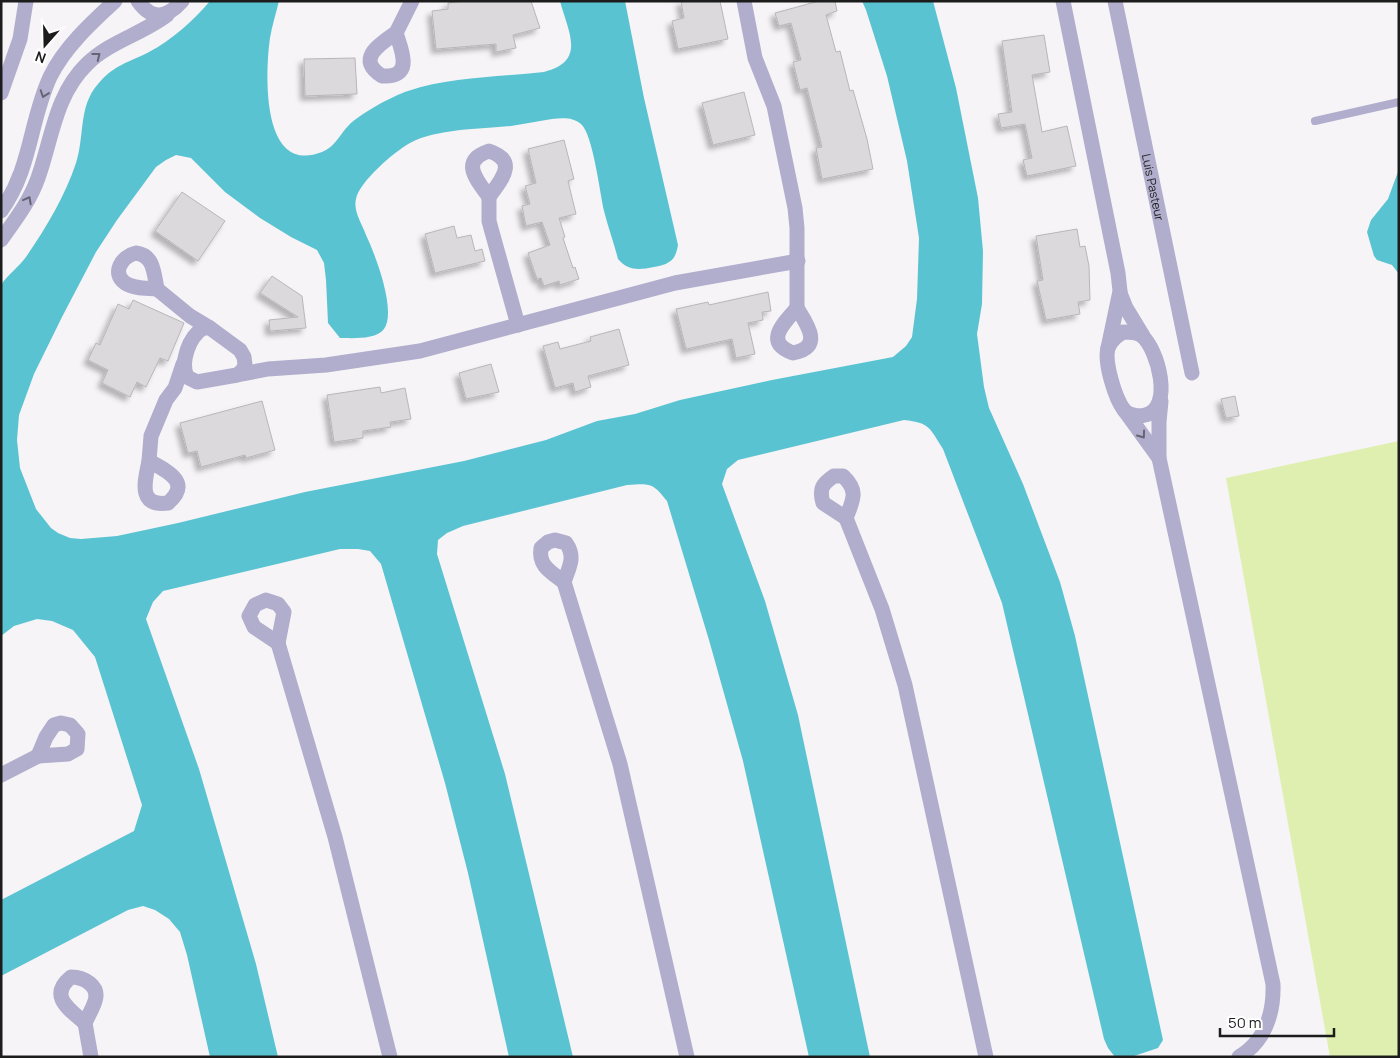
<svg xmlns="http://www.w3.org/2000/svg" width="1400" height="1058" viewBox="0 0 1400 1058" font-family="Manrope,sans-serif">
<defs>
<filter id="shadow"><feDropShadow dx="-4.5" dy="4.5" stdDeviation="2.5" flood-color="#0004"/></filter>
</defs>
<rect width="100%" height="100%" fill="#f6f4f7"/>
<!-- green -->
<path fill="#deefaf" d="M1399,441V1057H1330L1226,478Z"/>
<!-- water -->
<path fill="#5ac3d1" d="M210,1H279C276,13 272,26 270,38C265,73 261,176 322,152C335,147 340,134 349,125C360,114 392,96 408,91C450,77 500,77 544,72C587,61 568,32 560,1H625L644,98L678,245C677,251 675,259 669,262C665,265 659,266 654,267C639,270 628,271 618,259C614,243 608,227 604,211C600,194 593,134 581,124C573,117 562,118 552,119C538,121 525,124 511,126C481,129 436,129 410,143C395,151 359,182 356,199C353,211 362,224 366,235C375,254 397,311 384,329C376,340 352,338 340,338L328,323L326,280L324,263L317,250L291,237L260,218L225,192L191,158L176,155L166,160L156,167L117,220L96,252L62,317L34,374L19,415L17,440L20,468L36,509L51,528L58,533L70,538L81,539L117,536L178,523L305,492L464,461L546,440L597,421L635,414L680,400L772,380L893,357L906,346L912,337L917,299L919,238L907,161L887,76L866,10L862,1H933L956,88L978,198L983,251L982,304L977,334L984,387L989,408L1023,484L1060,582L1075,636L1163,1040L1158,1048L1131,1057H1115L1108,1048L1104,1039L1002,603L943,449C929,427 930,423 904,420L738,460L727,469L722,484L765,601L798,715L870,1057H809L743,761L709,640L667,501C653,483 651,483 627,485L463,526L447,533L438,540L437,554L505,774L573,1057H509L468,873L445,783L381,564L370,551L358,549H340L163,591L153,602L146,619L199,769L256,964L278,1057H210L187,955L180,932L169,919L155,910L143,906L128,910L1,976V900L134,831L142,805L95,657L73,630L52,621L37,619L14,626L1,636V285C8,274 19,267 26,257C46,228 65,196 76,163C85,135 78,107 98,84C115,64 128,63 149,52C172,40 193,21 210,1Z
M1399,169V274L1392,265L1377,260L1374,256L1367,232L1371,220L1388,199Z"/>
<!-- building -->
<path fill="#dbd9dc" stroke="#b8b6b9" filter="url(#shadow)" d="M464,1H531L540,28L513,35L516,48L496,52V44L436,49L432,11L448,9V3Z
M681,1H720L728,39L678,49L672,21L684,18Z
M819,1H835L837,11L826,15L836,52L840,51L850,91L853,90L867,139L873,169L822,179L816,148L822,147L807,88L800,90L793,62L801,60L791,23L779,26L775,13Z
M1044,35L1050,72L1032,75L1042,132L1067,126L1076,166L1027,176L1023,160L1032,158L1025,124L1001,128L998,114L1012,112L1002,41Z
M355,58L357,94L305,96L304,59Z
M744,92L755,135L713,145L702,103Z
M564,140L574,179L568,181L576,214L559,218L565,237L563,238L573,268L575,267L579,279L560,285L559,281L544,286L541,278L537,279L528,253L550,245L542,222L526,226L522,206L530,204L525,186L536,183L528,149Z
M182,192L225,221L198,261L155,231Z
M454,226L457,238L471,235L475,251L482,249L485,261L435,273L425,234Z
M1077,229L1080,247L1085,246L1089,266L1090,300L1078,302L1080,314L1046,320L1037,281L1043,280L1036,236Z
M272,276L302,296L306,328L270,331L269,320L298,317L260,293Z
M768,292L771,311L762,312L763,320L748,323L755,354L736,358L732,339L686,349L676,309L708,302L709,305Z
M133,300L184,323L168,361L160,358L146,387L137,382L130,397L102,383L108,370L88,360L96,343L100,345L118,304L129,309Z
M619,329L629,365L588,376L591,387L575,392L573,383L555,388L543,346L558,342L560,349L591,341L590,337Z
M491,364L499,392L466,399L459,373Z
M380,387L381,393L405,388L411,419L390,422L391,427L363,431V438L334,442L327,395Z
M1235,396L1239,416L1226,418L1221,399Z
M262,401L275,450L246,458L245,455L201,467L197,451L188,453L180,423Z"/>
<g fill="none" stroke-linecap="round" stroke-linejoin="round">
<!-- lane -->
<path stroke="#b1adcc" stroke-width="8" d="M1315,121L1399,102"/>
<!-- street -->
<g stroke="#b1adcc" stroke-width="15">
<path d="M138,1C152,21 167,18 182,1"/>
<path d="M744,1L755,58L774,106L795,208L797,228V308"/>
<path d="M1063,1L1118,273L1120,291L1108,348"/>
<path id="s1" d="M1115,1L1192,373"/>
<path d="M396,33C402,51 414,78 382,76C355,59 380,44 396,33Z"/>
<path d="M396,33L412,1"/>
<path d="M1,93L20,39L26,1"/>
<path d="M489,151C519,161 501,180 489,197C477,180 459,161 489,151Z"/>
<path d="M489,197V221L492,232L518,325"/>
<path d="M1,211C32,167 29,123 50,77C64,48 91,23 115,1"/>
<path d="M1,240C15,220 30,201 38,178C52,139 55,95 87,64C109,42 142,34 167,15"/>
<path d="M136,253C154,255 154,274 157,289C147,288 134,289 125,283C111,273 122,256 136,253Z"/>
<path d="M157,289L190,316L210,328"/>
<path d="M1120,293L1126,308L1143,336"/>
<path d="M797,308C807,324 824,347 793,353C763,342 784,323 797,308Z"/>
<path d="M203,328H210L240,350L244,357L245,364L243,370L237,375L197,382L187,377C180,362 189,337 203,328Z"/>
<path d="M1123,332C1130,332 1137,332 1142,336C1158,349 1174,409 1145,415C1139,417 1128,415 1124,410C1115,398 1104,362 1108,348C1111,340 1117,336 1123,332Z"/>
<path d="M237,375L268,369L326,365L420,351L675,283L798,261"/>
<path d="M1161,401L1159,422V458L1273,984C1274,1013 1265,1041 1239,1057"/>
<path d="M1125,411L1159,458"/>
<path d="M149,461C167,471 192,482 168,503C137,507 145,481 149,461Z"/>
<path d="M149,461L151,436L166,400L175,388L183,364"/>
<path d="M834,476H843C859,491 853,500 846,518L823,503C819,489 822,484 834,476Z"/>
<path d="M846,518L882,609L905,685L986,1057"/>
<path d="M555,540L566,543C576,557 569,567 564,582C551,572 538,566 541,548L548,542Z"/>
<path d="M564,582L620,764L687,1057"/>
<path d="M266,600L278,604L284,612L278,643L254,627L249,616L255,605Z"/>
<path d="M278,643L335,837L390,1057"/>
<path d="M61,723L70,725L78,734L77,749L68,754L38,756L46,737L54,725Z"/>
<path d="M1,775L38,756"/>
<path d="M71,977C84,977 100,986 95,1001C93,1008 88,1016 85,1023C69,1009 48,996 71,977Z"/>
<path d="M85,1023L91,1057"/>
</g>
</g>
<!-- one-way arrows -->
<defs><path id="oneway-chevron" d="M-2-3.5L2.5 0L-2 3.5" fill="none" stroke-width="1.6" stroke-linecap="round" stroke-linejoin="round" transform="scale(1.25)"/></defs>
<g stroke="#666474">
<use href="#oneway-chevron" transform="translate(97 56) rotate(-38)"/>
<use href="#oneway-chevron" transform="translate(44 94) rotate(109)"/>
<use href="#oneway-chevron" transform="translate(28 200) rotate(-62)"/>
<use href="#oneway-chevron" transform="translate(1142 435) rotate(54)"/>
</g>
<g text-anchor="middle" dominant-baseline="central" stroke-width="4.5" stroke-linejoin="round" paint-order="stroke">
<!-- street labels -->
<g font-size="12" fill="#1c1c1d" stroke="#fff">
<text stroke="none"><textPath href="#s1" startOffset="190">Luis Pasteur</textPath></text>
</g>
</g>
<!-- border -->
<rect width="1400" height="1058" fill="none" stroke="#1c1c1d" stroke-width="5"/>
<!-- north arrow -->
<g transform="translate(45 45) rotate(200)" stroke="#ffffff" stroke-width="4" paint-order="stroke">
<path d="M0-4L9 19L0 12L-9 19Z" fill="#1c1c1d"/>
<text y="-8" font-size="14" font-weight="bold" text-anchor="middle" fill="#1c1c1d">N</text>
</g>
<!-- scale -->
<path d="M1220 1028v8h114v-8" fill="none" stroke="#1c1c1d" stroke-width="2.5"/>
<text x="1228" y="1028" font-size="15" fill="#1c1c1d" stroke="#ffffff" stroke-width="4" paint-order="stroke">50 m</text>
</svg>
